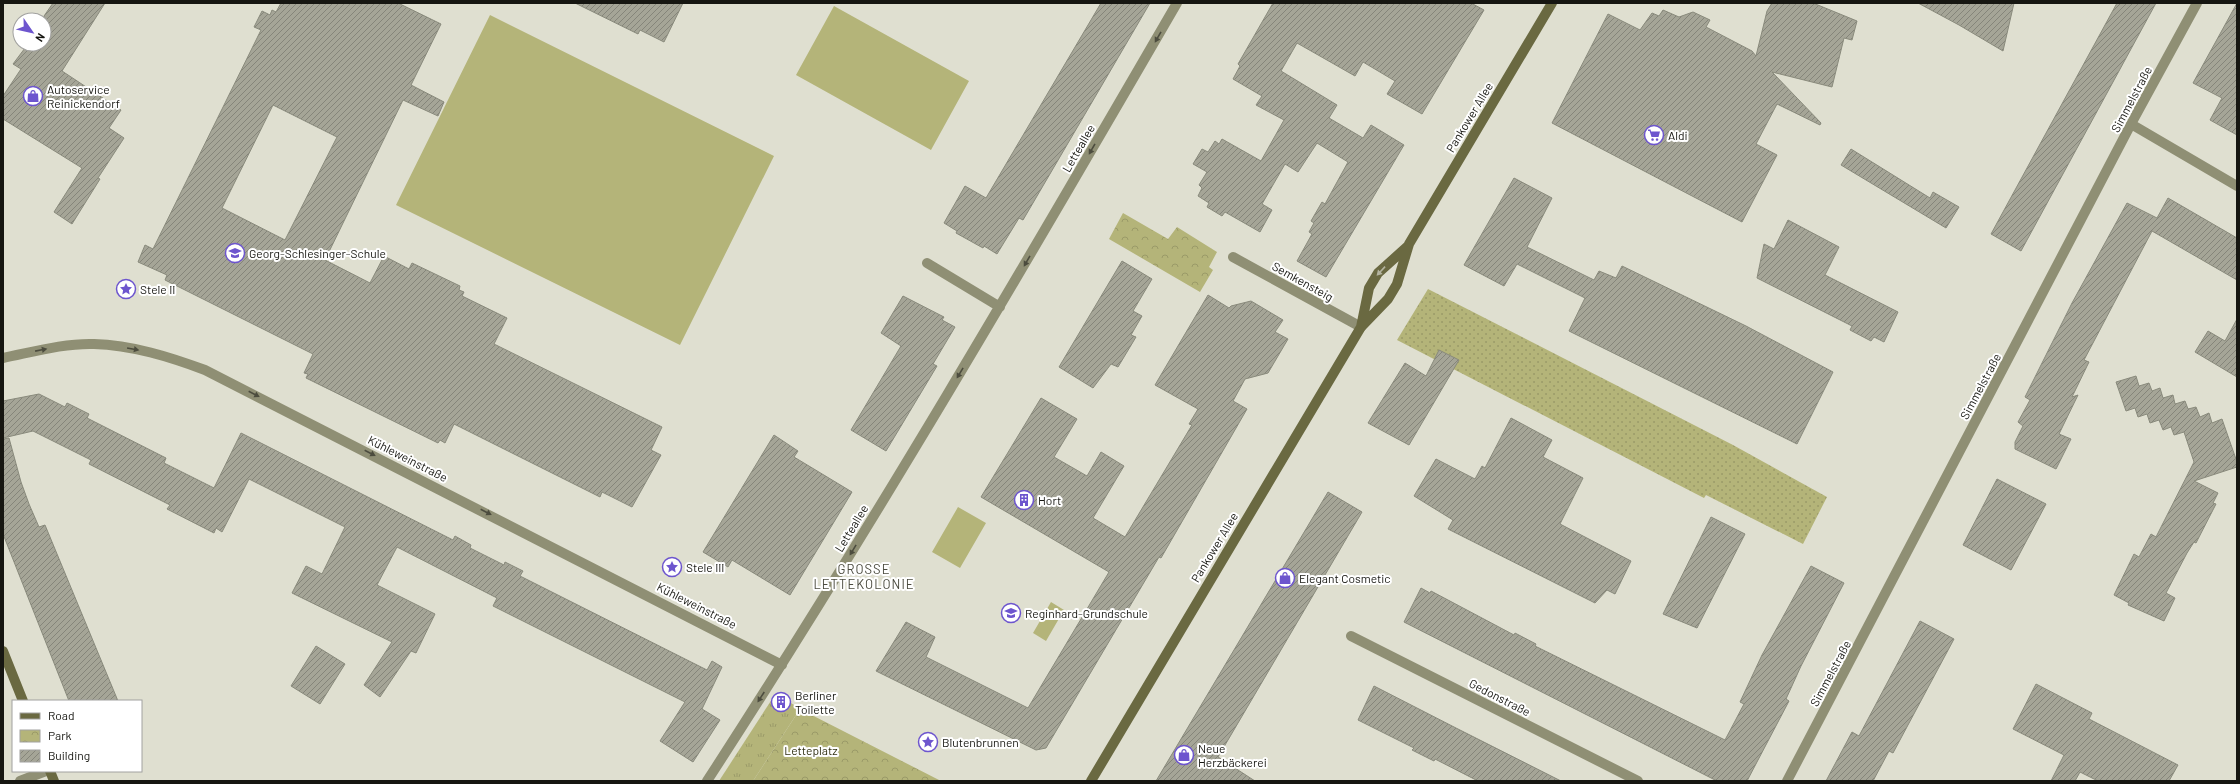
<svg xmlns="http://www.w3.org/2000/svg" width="2240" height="784" viewBox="0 0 2240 784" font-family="Barlow,sans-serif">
<defs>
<pattern id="grass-tufts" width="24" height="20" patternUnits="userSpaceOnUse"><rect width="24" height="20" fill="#b4b479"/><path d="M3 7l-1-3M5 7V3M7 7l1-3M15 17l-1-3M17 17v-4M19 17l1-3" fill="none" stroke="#9a9a68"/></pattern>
<pattern id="park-crowns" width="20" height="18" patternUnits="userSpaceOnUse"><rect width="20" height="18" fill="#b4b479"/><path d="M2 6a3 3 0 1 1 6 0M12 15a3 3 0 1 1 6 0" fill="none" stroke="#9a9a68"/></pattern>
<pattern id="garden-dots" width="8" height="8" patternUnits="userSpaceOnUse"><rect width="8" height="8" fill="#b4b479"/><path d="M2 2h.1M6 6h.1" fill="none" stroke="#9a9a68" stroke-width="1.8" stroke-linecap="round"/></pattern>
<pattern id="building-hatch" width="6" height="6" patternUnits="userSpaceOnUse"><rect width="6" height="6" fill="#a5a597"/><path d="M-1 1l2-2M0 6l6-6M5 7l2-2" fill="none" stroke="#85857a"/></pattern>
</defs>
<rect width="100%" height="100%" fill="#dfdfd0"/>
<!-- grass -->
<path fill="url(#grass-tufts)" d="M776,693L800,709L753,781H719Z"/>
<!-- park -->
<path fill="url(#park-crowns)" d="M1123,213L1168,239L1177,227L1217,252L1209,267L1213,270L1200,292L1109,239Z
M800,709L941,781H753Z"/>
<!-- garden -->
<path fill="url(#garden-dots)" d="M1428,289L1733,445L1827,497L1803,544L1706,495L1704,498L1397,340Z"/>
<!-- pitch -->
<path fill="#b4b479" d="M834,6L969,81L931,150L796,75Z
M490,15L774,156L680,345L396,205Z
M958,507L986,523L960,568L932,552Z
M1051,602L1064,610L1046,641L1033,633Z"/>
<!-- building -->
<path fill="url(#building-hatch)" stroke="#898a7c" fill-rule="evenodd" d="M53,3H105L62,71L121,110L109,128L124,138L98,178L100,179L72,224L54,212L82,168L3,119V96L21,69L13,64L28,44H44V16Z
M281,3H398L441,24L411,85L444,102L438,116L403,100L325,260L370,283L384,256L409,269L412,263L460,286L459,290L464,292L462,296L507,318L494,344L662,427L651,450L661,455L632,507L602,492L600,497L454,424L445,443L440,440L438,443L306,378L308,374L304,373L313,354L165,280L167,275L138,262L145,245L153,249L261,30L254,27L262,11L270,15L272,10L276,12ZM273,105L337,137L285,240L222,208Z
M575,3H683L664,42L640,30L638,34Z
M1101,3H1150L1023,220L1019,218L997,254L984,246L983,248L956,233L957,231L944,223L965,186L986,198Z
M1273,3H1471L1484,10L1422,114L1387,94L1395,81L1363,62L1355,76L1297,43L1281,71L1337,105L1329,118L1363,138L1371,125L1404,145L1326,277L1297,261L1312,234L1309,232L1314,223L1311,221L1322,202L1325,204L1348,162L1317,143L1298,172L1285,164L1262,204L1272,210L1260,232L1225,212L1222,216L1207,207L1209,203L1198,196L1202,188L1199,185L1207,172L1193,164L1202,149L1208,152L1215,141L1219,144L1222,139L1261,161L1284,120L1256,105L1262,96L1233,79L1240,66L1238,64Z
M1772,3H1813L1857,21L1852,40L1844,38L1832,87L1772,72L1821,123L1820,125L1777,104L1756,144L1777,155L1742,222L1552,123L1608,14L1640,30L1652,13L1659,16L1663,10L1679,17L1693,12L1710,20L1706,27L1752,51L1756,56L1767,11Z
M1918,3H2014L2003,51L1959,25Z
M2117,3H2156L2021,251L1991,234Z
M2237,3V135L2210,120L2222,98L2193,83Z
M1851,149L1930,198L1933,192L1959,207L1946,228L1841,165Z
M1514,178L1552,198L1527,247L1594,280L1599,271L1616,278L1622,266L1746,326L1833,372L1797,444L1569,331L1585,298L1517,264L1504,286L1464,265Z
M2168,198L2237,238V280L2152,231L2084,360L2089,362L2072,397L2078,395L2059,434L2071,439L2056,469L2015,449V442L2023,426L2018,422L2030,400L2025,397L2072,303L2127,203L2157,218Z
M1788,220L1839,247L1825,275L1898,312L1884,342L1874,337L1871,341L1850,330L1852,326L1757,278L1764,244L1774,249Z
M1122,261L1152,279L1133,311L1142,316L1131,335L1136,337L1118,367L1111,364L1093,388L1059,367Z
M1208,295L1229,308L1231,306L1251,301L1283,320L1275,332L1288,339L1268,373L1245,379L1233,401L1247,409L1161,558L1159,557L1046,748L1036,750L876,671L906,622L935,637L926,657L1028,708L1109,572L981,497L1041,398L1077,419L1054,457L1087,476L1101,452L1124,466L1093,518L1125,537L1192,425L1189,424L1198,409L1155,385Z
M903,296L944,317L942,320L955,327L933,364L937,366L886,451L851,430L901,346L881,333Z
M2237,319V377L2195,352L2208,331L2225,341Z
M1439,350L1459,360L1409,445L1368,423L1405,363L1426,376Z
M2136,376L2139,386L2149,383L2152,391L2160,388L2163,398L2173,395L2175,404L2185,401L2188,409L2196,407L2200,417L2209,413L2212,423L2222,419L2237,462V467L2194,481L2218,493L2213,503L2216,504L2196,543L2194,542L2187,553L2166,593L2175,598L2164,621L2128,605L2129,603L2114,595L2134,554L2139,557L2151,534L2156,537L2194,462L2184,432L2174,435L2171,427L2163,430L2159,420L2150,423L2147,414L2138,417L2135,408L2126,411L2116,382Z
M39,394L65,407L67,403L89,414L87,418L166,458L164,463L214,488L241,433L453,540L455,536L471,545L470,548L504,565L505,562L523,571L520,576L707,670L712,661L722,667L702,709L720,720L693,762L660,741L685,702L493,606L497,598L397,547L377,585L435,614L416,653L411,651L380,697L364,685L392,642L292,593L306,566L322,574L345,527L249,479L222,532L216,528L214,533L167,509L170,505L89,464L91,460L33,431L3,438V401Z
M1511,418L1552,440L1543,457L1583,478L1560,524L1631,561L1615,594L1607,590L1595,603L1448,529L1453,520L1414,496L1436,459L1475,479L1482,466L1485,468Z
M774,435L798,451L794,457L852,492L790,595L732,560L728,567L703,552Z
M9,438L21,482L29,504L39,527L45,525L118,701H69L3,534V439Z
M1997,479L2046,504L2011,570L1963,545Z
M1328,492L1362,512L1218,757L1255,781H1156Z
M1711,517L1745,534L1697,628L1663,614Z
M1811,566L1844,583L1801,666L1786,699L1789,701L1747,781H1717L1404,622L1421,588L1430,593L1431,591L1514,635L1515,633L1536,644L1535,646L1725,740L1744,704L1740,702L1762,655Z
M1920,621L1954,639L1893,753L1889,751L1873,781H1826L1852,732L1859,736Z
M316,646L345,664L320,704L291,686Z
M2036,684L2092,713L2089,719L2178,765L2169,781H2098L2080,772L2075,781H2051L2064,755L2013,729Z
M1374,686L1456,728L1561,781H1478L1435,759L1434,761L1412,750L1414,748L1358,720Z"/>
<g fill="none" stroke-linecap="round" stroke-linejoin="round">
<!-- street -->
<path stroke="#8f8f74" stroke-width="10" d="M2131,124L2237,186
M1233,257L1361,327
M927,263L1000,307
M3,358C33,352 64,343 94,344C132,345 170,357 205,370L782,665
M1351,636L1638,781
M20,781L46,771
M707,781C872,527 1025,265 1177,3
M1787,781L2131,124L2197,3"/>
<!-- secondary -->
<path stroke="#6a6941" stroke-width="10" d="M1361,327L1369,288L1378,273L1408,246
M3,651L23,701
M50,771L54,781
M1091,781L1361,327L1388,299L1397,284L1409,244L1552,3"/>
</g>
<!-- one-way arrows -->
<defs><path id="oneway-solid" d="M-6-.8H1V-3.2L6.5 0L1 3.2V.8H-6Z"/></defs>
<g fill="#4c4c3e">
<use href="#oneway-solid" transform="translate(1158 37) rotate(120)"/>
<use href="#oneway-solid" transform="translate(1092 149) rotate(120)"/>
<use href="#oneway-solid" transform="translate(1027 261) rotate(120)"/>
<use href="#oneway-solid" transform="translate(133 349) rotate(10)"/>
<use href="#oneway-solid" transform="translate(41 350) rotate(-11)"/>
<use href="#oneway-solid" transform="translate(960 373) rotate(121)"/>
<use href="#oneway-solid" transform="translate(254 394) rotate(27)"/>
<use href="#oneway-solid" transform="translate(370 453) rotate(27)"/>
<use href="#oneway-solid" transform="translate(486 512) rotate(27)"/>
<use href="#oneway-solid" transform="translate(853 550) rotate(121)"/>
<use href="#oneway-solid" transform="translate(761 697) rotate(123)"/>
</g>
<use fill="#b4b4a0" href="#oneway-solid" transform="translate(1381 271) rotate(133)"/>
<!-- icons -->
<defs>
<symbol id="shop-ring" viewBox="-11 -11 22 22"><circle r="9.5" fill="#fff" stroke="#6d55ce" stroke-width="1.5"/><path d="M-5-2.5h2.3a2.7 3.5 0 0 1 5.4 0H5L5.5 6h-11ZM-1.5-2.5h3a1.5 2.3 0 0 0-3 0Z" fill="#6d55ce"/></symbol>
<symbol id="supermarket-ring" viewBox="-11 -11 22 22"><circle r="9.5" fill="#fff" stroke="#6d55ce" stroke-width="1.5"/><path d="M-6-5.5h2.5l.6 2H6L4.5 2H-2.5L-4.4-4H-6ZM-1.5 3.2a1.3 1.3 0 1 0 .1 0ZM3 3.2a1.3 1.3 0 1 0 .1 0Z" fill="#6d55ce"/></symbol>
<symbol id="school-ring" viewBox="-11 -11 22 22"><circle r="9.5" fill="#fff" stroke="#6d55ce" stroke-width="1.5"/><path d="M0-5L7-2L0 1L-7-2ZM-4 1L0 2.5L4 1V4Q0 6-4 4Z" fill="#6d55ce"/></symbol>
<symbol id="sight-ring" viewBox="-11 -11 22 22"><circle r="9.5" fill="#fff" stroke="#6d55ce" stroke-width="1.5"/><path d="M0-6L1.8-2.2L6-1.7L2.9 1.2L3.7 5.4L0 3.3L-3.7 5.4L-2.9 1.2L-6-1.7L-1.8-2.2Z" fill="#6d55ce"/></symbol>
<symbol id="building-ring" viewBox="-11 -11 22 22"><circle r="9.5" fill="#fff" stroke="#6d55ce" stroke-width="1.5"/><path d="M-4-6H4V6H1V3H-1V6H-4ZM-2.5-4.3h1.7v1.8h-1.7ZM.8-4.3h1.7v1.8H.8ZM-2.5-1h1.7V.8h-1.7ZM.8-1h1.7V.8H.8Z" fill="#6d55ce"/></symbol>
</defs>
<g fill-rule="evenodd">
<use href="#shop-ring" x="22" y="85" width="22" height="22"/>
<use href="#supermarket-ring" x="1643" y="124" width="22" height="22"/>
<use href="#school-ring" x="224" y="242" width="22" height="22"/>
<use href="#sight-ring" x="115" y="278" width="22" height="22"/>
<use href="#building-ring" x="1013" y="489" width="22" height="22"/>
<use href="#sight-ring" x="661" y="556" width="22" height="22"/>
<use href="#shop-ring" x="1274" y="567" width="22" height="22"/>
<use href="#school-ring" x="1000" y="602" width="22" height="22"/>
<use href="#building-ring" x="770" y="691" width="22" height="22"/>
<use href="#sight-ring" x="917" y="731" width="22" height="22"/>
<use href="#shop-ring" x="1173" y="744" width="22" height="22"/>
</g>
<g text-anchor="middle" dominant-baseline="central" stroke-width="4" stroke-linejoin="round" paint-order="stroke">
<!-- poi labels -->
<g font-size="12" fill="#161611" stroke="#fff" text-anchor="start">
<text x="47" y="89">Autoservice<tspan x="47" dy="14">Reinickendorf</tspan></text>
<text x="1668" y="135">Aldi</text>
<text x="249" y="253">Georg-Schlesinger-Schule</text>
<text x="140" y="289">Stele II</text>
<text x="1038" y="500">Hort</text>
<text x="686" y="567">Stele III</text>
<text x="1299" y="578">Elegant Cosmetic</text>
<text x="1025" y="613">Reginhard-Grundschule</text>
<text x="795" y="695">Berliner<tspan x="795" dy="14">Toilette</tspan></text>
<text x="942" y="742">Blutenbrunnen</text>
<text x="1198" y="748">Neue<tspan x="1198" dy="14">Herzbäckerei</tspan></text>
</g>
<!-- street labels -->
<g font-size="12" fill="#161611" stroke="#fff">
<text transform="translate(2131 99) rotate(-62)">Simmelstraße</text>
<text transform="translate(1469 117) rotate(-59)">Pankower Allee</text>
<text transform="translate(1078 148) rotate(-60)">Letteallee</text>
<text transform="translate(1303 281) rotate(29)">Semkensteig</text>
<text transform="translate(1980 386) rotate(-62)">Simmelstraße</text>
<text transform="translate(408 458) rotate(27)">Kühleweinstraße</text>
<text transform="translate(851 528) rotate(-59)">Letteallee</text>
<text transform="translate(1214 547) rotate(-59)">Pankower Allee</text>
<text transform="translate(697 605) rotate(27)">Kühleweinstraße</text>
<text transform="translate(1830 673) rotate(-62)">Simmelstraße</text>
<text transform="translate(1500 697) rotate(27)">Gedonstraße</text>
</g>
<!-- park labels -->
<g font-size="12" fill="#313013" stroke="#fff">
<text x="811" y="750">Letteplatz</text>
</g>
<!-- neighbourhood labels -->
<g font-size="13" letter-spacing="1" fill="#4b4b3f" stroke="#fff">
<text x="864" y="569">GROSSE<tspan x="864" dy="15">LETTEKOLONIE</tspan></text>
</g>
</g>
<!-- border -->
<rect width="2240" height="784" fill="none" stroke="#161611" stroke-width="8"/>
<!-- legend -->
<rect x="12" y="700" width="130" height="72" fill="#ffffff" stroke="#a2a2a0"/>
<rect x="20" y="713" width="20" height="6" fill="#6a6941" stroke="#a2a2a0"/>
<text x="48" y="720" font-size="12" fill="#161611">Road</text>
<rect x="20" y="730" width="20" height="12" fill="url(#park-crowns)" stroke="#a2a2a0"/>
<text x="48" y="740" font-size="12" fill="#161611">Park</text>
<rect x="20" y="750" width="20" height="12" fill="url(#building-hatch)" stroke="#a2a2a0"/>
<text x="48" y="760" font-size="12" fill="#161611">Building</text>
<!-- north arrow -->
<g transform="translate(32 32) rotate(124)"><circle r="19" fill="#ffffff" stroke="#a2a2a0"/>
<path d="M0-3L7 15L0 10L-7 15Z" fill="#6d55ce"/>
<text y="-6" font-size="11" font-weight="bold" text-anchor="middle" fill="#161611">N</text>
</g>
</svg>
